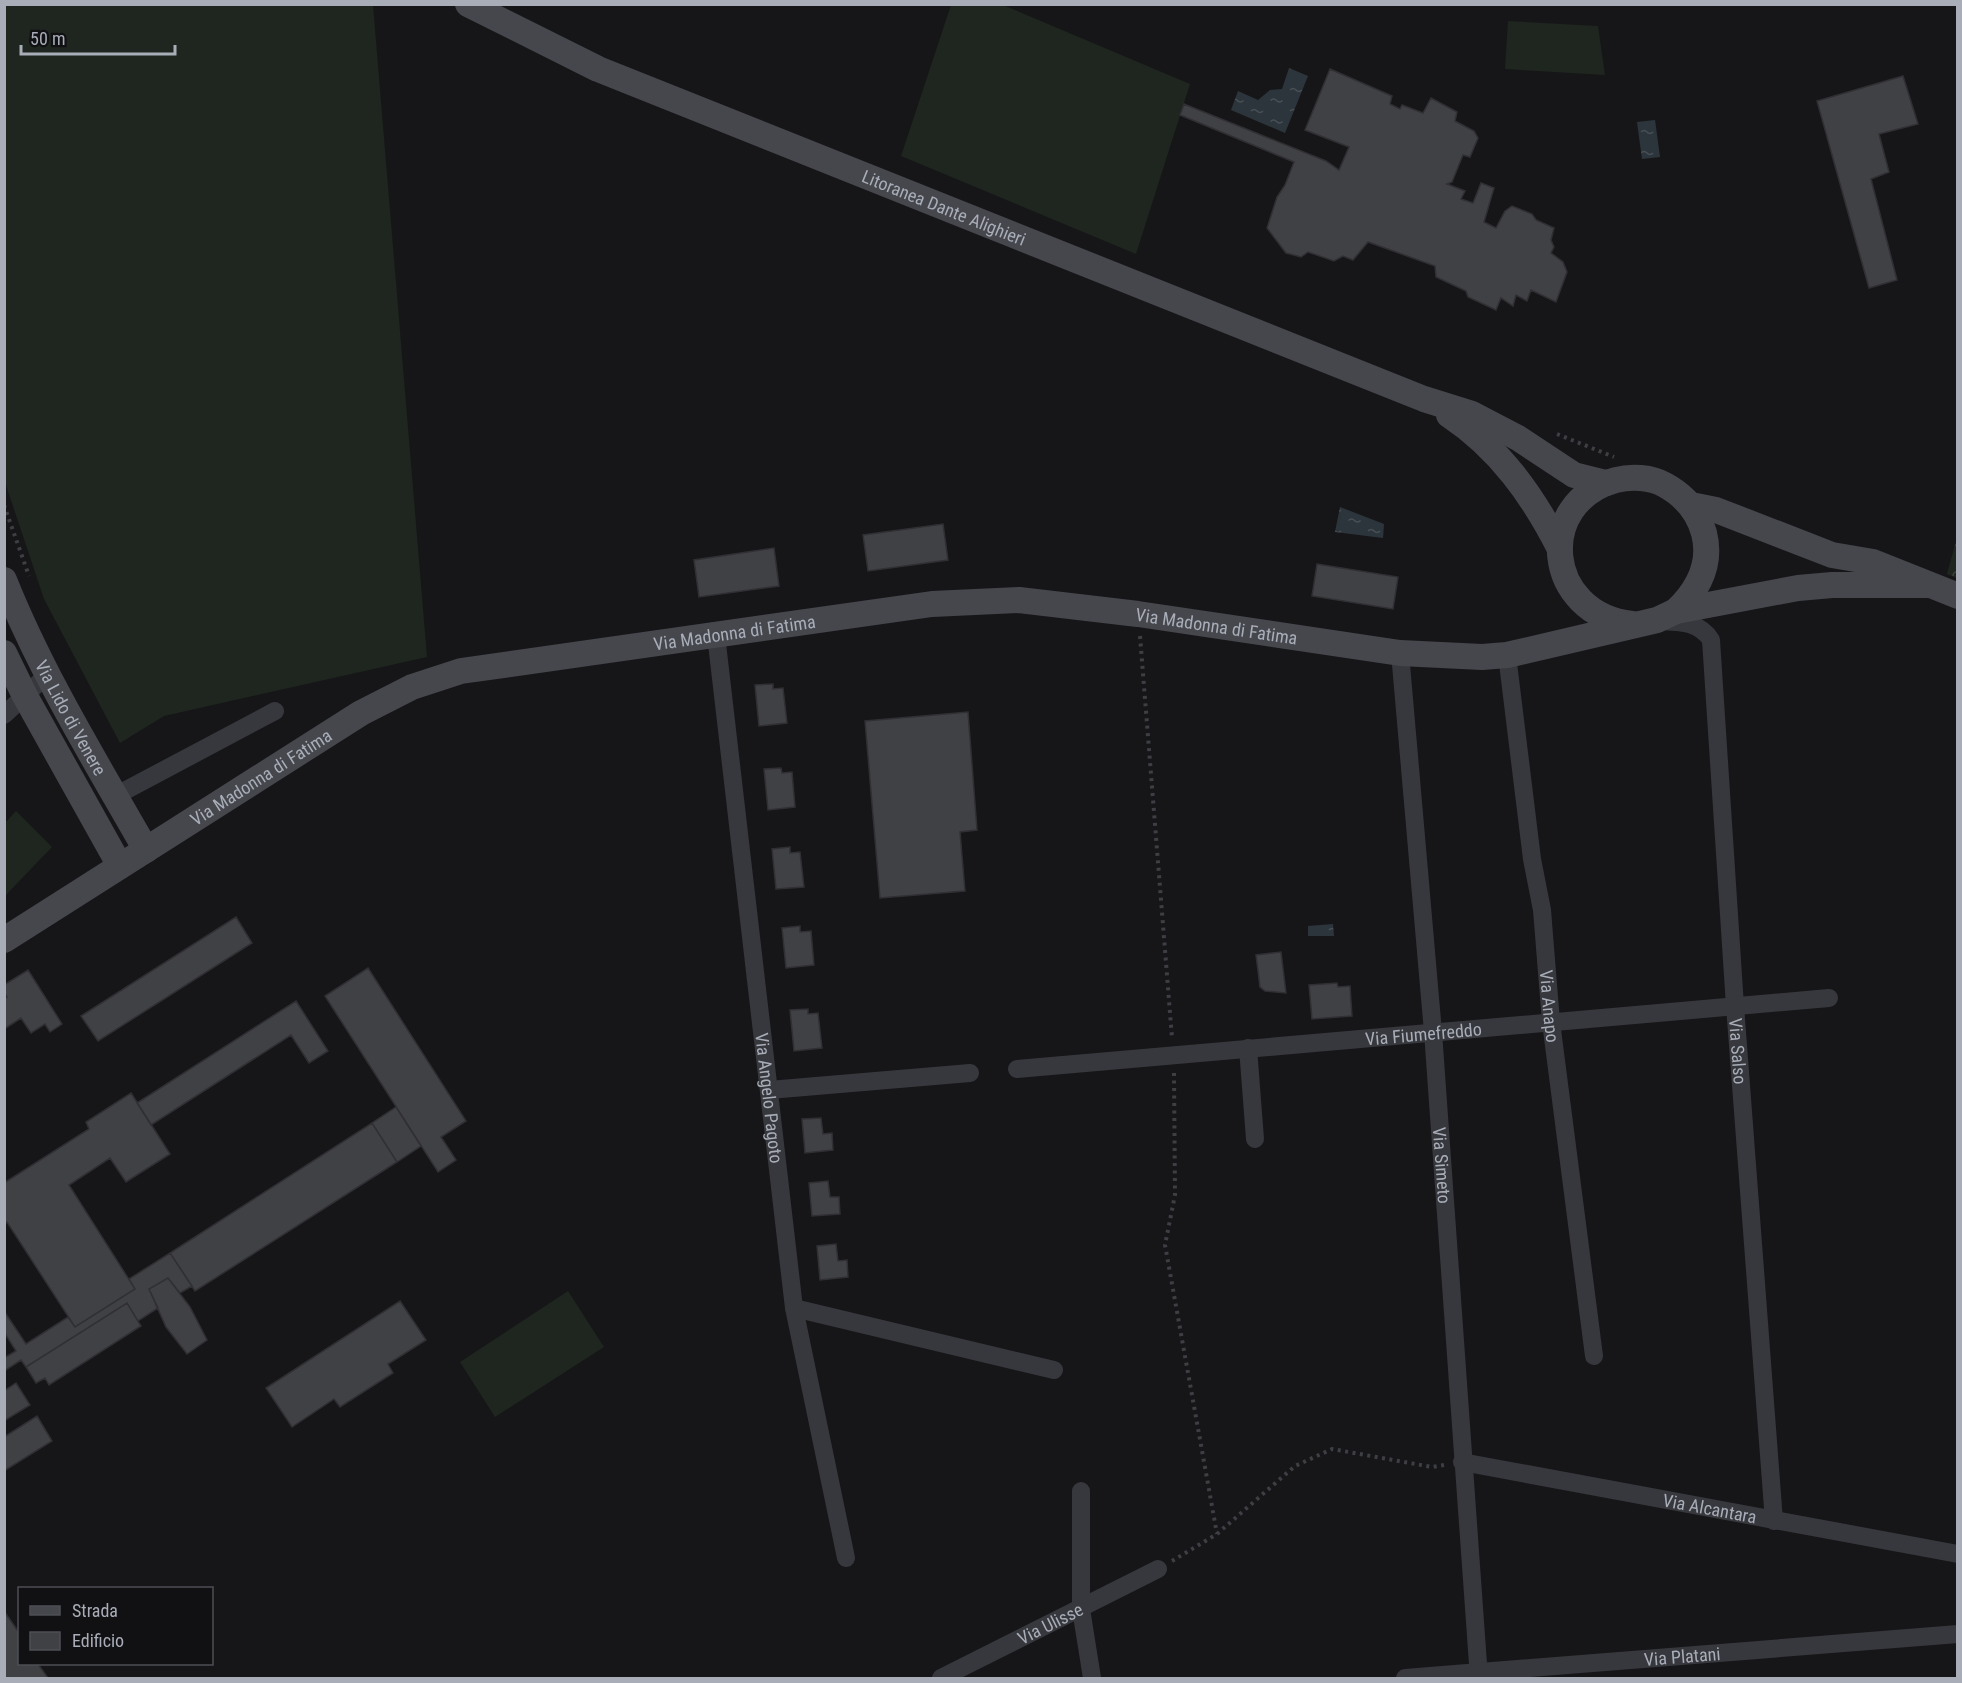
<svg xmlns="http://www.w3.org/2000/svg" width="1962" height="1683" viewBox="0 0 1962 1683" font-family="'Roboto Condensed',sans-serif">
<defs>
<pattern id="park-crowns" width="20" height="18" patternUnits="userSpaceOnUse" patternTransform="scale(1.5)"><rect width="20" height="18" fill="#1e261f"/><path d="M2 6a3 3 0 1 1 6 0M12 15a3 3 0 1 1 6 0" fill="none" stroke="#3c433d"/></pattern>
<pattern id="water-ripples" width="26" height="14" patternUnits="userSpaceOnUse" patternTransform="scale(1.5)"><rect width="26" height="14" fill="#2c353c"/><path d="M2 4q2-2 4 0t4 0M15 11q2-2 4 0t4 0" fill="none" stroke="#485056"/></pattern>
</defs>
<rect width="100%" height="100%" fill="#161618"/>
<!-- park -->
<path fill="url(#park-crowns)" d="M1957,538V578L1947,574Z"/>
<!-- garden -->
<path fill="#1e261f" d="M4,5H373L427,657L164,716L120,743L44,599L5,482Z
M951,5H1003L1190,84L1136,254L901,156Z
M1508,21L1598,26L1605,75L1505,69Z
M16,811L52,847L5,896V823Z
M568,1291L604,1347L495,1417L460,1362Z"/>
<!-- water -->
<path fill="url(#water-ripples)" d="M1289,68L1308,76L1285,133L1231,110L1238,91L1258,100L1270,90L1282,89Z
M1655,120L1660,157L1642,159L1637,122Z
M1340,507L1384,524L1383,538L1335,532Z
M1333,924L1334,936H1308V926Z"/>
<!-- building -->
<path fill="#404145" stroke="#303034" stroke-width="1.5" d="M1330,69L1392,96L1390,104L1400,109L1402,105L1423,113L1431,98L1457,112L1455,121L1474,131L1478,138L1470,157L1463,155L1452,182L1447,184L1465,191L1461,199L1473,203L1481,183L1494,188L1484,222L1496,228L1505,211L1512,206L1532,214L1536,220L1554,228L1551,240L1554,247L1551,253L1563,262L1567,272L1556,302L1531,290L1527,301L1516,295L1513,306L1501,298L1496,310L1468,297L1466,291L1436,277L1435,266L1368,242L1353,260L1343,256L1334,261L1308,252L1301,257L1286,253L1267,228L1277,197L1285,185L1294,162L1180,115L1184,104L1326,161L1339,170L1349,147L1305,130Z
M1903,76L1918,124L1879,134L1889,172L1871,179L1897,280L1869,288L1817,101Z
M943,524L948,560L868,571L863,535Z
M774,548L779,586L699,597L694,560Z
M1317,564L1398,577L1393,609L1312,596Z
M773,684V689L783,688L787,723L759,726L755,685Z
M968,712L977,830L960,832L965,891L880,898L865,721Z
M781,768L782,773L792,772L795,807L768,810L764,769Z
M790,847V853L800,852L804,887L776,889L772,849Z
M236,917L252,943L98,1041L81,1016Z
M800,926V932L811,931L814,965L786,968L782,928Z
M1281,952L1286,993L1265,991L1260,987L1256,955Z
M368,968L466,1121L441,1137L456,1160L438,1172L325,996Z
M28,970L62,1024L50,1032L45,1024L31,1033L21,1018L4,1029V998L7,997L4,993V985Z
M1337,983L1338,987L1350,986L1352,1016L1312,1019L1309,985Z
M296,1001L328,1051L309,1063L291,1035L151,1125L137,1103Z
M808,1009V1014L818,1013L822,1048L794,1051L790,1010Z
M131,1093L170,1154L126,1182L110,1158L69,1185L135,1289L75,1327L7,1222L4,1224V1183L89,1129L86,1122Z
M396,1107L421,1146L397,1162L372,1123Z
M821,1118L823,1134L832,1133L833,1150L805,1153L802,1119Z
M372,1123L397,1162L195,1291L170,1253Z
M828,1181L830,1197H839L840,1214L812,1216L809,1183Z
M836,1244L838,1261L847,1260L848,1277L820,1280L817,1246Z
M170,1253L192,1286L180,1293L168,1278L149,1289L158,1308L138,1321L127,1303L26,1367L21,1360L4,1371V1358L16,1351L4,1332V1311L26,1344L68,1317L75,1327L135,1289L129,1279Z
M168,1278L190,1307L207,1340L187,1354L166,1327L149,1289Z
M400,1301L426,1340L388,1364L393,1373L340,1407L334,1399L292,1427L266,1388Z
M127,1303L141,1326L49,1385L45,1378L36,1383L26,1367Z
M16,1383L30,1405L4,1421V1391Z
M37,1416L52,1441L4,1471V1437Z
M4,1611L20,1634V1664H38L48,1678H4Z"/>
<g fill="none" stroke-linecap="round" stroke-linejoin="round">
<!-- path -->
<path stroke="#3d3f44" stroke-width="4" stroke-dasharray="3 4.5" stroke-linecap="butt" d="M1557,434L1614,457
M4,505L29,576
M1140,636L1172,1038
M1174,1073L1175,1195L1165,1245L1217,1534
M1172,1561L1217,1534L1295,1466L1332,1449L1432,1467L1444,1465"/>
<!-- street -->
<g stroke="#37383d" stroke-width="18">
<path id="s1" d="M1659,621C1679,622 1699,621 1711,640L1735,1006L1774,1521"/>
<path id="s2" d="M716,635L794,1308L846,1558"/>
<path id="s3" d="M1400,653L1433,1032L1479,1678"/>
<path id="s4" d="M1507,655L1532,859L1542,910L1551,1022L1594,1356"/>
<path d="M4,715L47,675"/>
<path d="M115,796L275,711"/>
<path d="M1248,1048L1255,1139"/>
<path id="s5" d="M1017,1069L1829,998"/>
<path d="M769,1090L970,1073"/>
<path d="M794,1308L1054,1370"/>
<path id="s6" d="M1462,1462L1958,1554"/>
<path d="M1081,1491V1609L1092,1678"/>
<path id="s7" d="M941,1678L1158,1569"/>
<path id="s8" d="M1405,1678L1958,1634"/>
</g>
<!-- secondary -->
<g stroke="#45474d" stroke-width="26">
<path id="s9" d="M468,4L598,69L1424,399L1472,414L1518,438L1574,475L1606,483"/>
<path d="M1449,415C1500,449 1533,496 1560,549"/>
<path d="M1691,505L1716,510L1832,555L1873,562L1958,596"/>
<path id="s10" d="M4,580C42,675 96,762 146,850"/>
<path d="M1632,624C1544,614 1534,502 1616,480C1631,476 1651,477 1665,485C1685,496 1698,511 1704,533C1712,564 1698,590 1676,611"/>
<path d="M4,653L25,696L120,866"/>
<path id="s11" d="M4,940L361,713L412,687L461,671L932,604L1019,600L1138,614L1400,653L1482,657L1507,655L1657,620L1676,611L1798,588L1832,585H1929"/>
</g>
</g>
<g text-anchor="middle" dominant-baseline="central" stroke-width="5" stroke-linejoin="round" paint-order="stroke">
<!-- street labels -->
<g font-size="18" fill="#a8adb8" stroke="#111113">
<text stroke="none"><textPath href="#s9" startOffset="518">Litoranea Dante Alighieri</textPath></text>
<text stroke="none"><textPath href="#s11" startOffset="1294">Via Madonna di Fatima</textPath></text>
<text stroke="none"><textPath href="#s11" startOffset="808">Via Madonna di Fatima</textPath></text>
<text stroke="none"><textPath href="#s10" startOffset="153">Via Lido di Venere</textPath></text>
<text stroke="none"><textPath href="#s11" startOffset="304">Via Madonna di Fatima</textPath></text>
<text stroke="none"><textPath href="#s4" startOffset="354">Via Anapo</textPath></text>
<text stroke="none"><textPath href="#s5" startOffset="408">Via Fiumefreddo</textPath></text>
<text stroke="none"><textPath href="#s1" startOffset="470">Via Salso</textPath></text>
<text stroke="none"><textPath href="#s2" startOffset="466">Via Angelo Pagoto</textPath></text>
<text stroke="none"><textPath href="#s3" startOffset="514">Via Simeto</textPath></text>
<text stroke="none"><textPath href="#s6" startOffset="252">Via Alcantara</textPath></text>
<text stroke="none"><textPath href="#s7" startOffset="122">Via Ulisse</textPath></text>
<text stroke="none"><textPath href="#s8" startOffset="278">Via Platani</textPath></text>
</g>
</g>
<!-- border -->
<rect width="1962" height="1683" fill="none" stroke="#a8adb8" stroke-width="12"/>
<!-- legend -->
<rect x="18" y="1587" width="195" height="78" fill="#111113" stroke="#4d4f55" stroke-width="1.5"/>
<rect x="30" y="1606" width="30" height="9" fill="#45474d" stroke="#4d4f55" stroke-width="1.5"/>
<text x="72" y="1617" font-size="18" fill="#a8adb8">Strada</text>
<rect x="30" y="1632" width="30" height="18" fill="#404145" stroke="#4d4f55" stroke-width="1.5"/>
<text x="72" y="1647" font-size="18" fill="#a8adb8">Edificio</text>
<!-- scale -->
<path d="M21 45v9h154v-9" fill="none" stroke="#a8adb8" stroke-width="3"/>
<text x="30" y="45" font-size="18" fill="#a8adb8" stroke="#111113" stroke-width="4.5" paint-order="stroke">50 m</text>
</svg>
